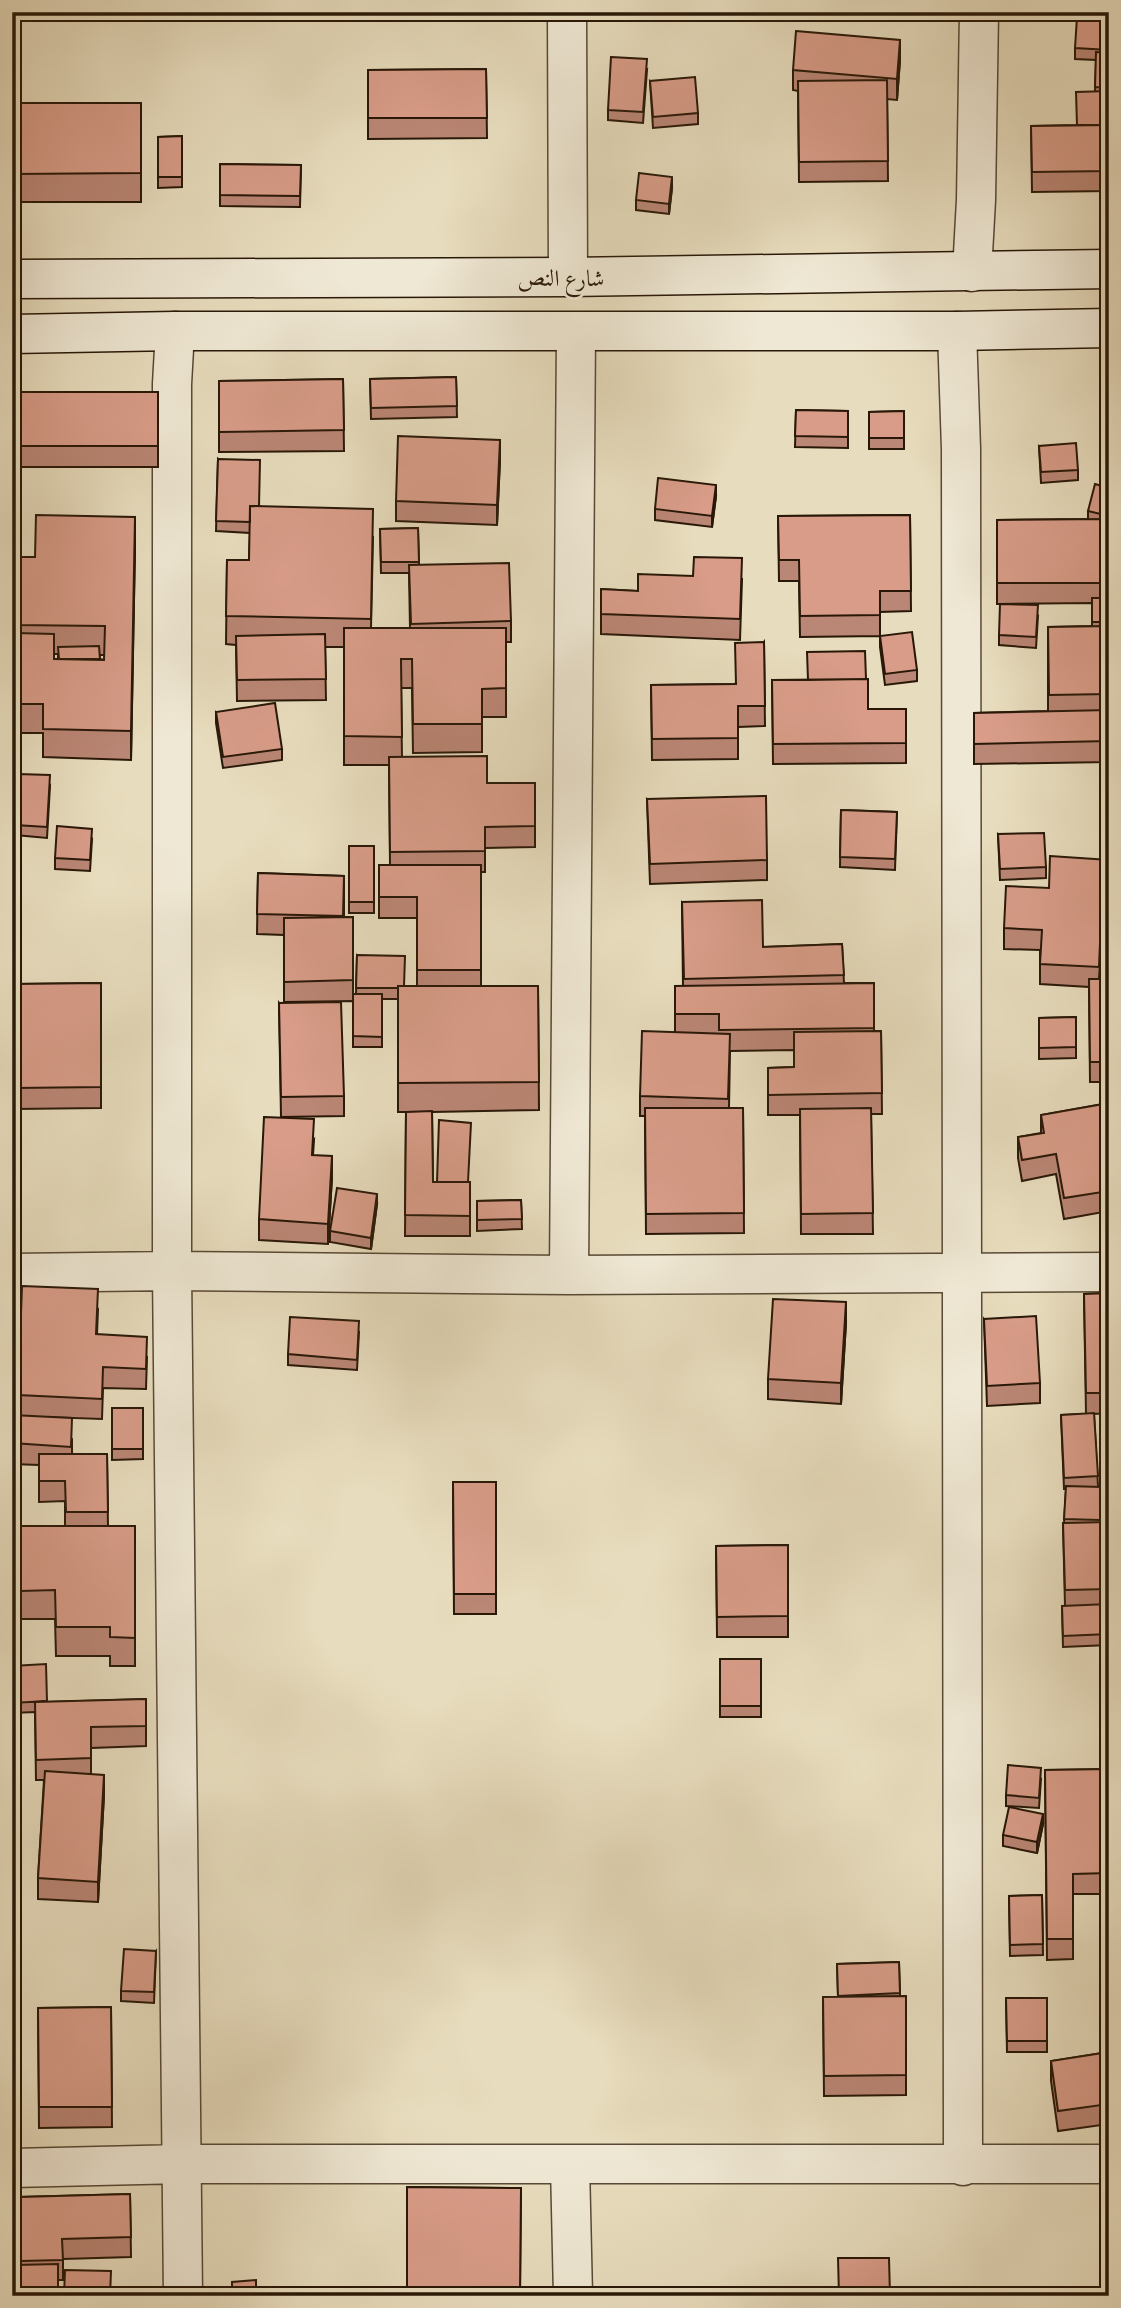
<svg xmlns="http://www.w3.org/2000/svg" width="1121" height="2308" viewBox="0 0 1121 2308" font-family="'Gentium Book Plus',Amiri,serif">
<rect width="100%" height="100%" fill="#e7dcbd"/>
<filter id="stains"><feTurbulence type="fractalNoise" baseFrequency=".00286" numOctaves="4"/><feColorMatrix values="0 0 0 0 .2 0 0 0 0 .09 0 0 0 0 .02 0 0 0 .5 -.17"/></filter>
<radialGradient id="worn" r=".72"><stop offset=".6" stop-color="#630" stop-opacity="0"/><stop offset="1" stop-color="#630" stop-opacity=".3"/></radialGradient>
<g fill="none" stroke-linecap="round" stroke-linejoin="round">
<defs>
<path id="street" d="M567,12L568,277
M972,272L976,200L979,12
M175,331L172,384V1271L183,2296
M957,331L961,449L963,2166
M12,1273L172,1271L569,1275L1109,1272
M569,1275L576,332
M570,2165L573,2296
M12,2168L183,2164H1109"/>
<path id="secondary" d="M12,279L568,277L1109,269
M12,334L175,331H957L1109,328"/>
</defs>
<!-- street casing -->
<use href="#street" stroke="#584935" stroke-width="41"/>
<!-- secondary casing -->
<use href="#secondary" stroke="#291808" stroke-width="41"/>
<!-- street -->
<use href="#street" stroke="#efe8d4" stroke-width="38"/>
<!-- secondary -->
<use href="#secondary" stroke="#efe8d4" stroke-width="38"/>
</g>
<!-- wall -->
<path fill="#ba8675" stroke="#291808" stroke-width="2" fill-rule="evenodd" d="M615,12H756V15L616,18Z
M807,12H845V14Z
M849,12H902V20L849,18Z
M1109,19V191L1032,192L1031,126L1077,125L1095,92L1096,60L1075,59V48Z
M900,60L897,100L887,99L888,181L799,182L798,91L793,90V70Z
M486,69L487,138L368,139V70Z
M647,70L643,123L608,120V110Z
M650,81L698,113V124L653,128Z
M12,103H141V202H12Z
M182,136V187L158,188V137Z
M220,164L301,165L300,207L220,206Z
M672,188L669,214L636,210V200Z
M456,377L457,417L371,419L370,379Z
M343,379L344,451L219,452V381Z
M12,392H158V467H12Z
M796,410L848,411V448L795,447Z
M904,411V449H869V412Z
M1039,446L1078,470V480L1041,483Z
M218,459L259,506L373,537L371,628H410L409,573H381L380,529L418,528L419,565L511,621V642H506V717H482V752L413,753L412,688H401L402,757L487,783H535V847L485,848V872H481V986H538L539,1110L432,1112L433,1182H470V1236H405L406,1112H398V999H382V1047H353V1001L284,1002V935L257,934L258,873L344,876V917H353V994H356L357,955L405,986H417V918H379V865H390L389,765H344V647H325L326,700L237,701L236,645L226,644L227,560H249L250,533L216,531Z
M500,460L497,525L396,521V501Z
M1109,488V762L974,764V713L1048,711V627L1092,626V603L997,604V520L1088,519V511Z
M12,491L19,502L17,535L14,534L16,558L35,557L135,546L131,760L43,757V733H15V573H12ZM54,654H58V659H54ZM99,655H105L104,660L100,659Z
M716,496L712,527L655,520V509Z
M910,515L911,611L880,612V636L800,637L799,581H779L778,516Z
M693,576L742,579L740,640L601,634V589L638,591Z
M1038,616L1036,648L999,645V635Z
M880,636L917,670V681L885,685L880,647Z
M764,642L765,726L738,727V759L652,760L651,685L735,684Z
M772,680L868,709H906V763L773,764Z
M216,712L282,749V760L223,768L216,723Z
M50,786L47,838L15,835V825Z
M647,799L767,860V880L650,884Z
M841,810L897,812L895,870L840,867Z
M998,834L1046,867V878L1000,880Z
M92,839L90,871L55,869V858Z
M349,846H374V913H349Z
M1109,860V964H1100L1099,979H1109V1082H1090L1089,987L1040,984V950L1004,949V928L1049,888Z
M682,902L763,947L842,944L844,983H874V1031H881L882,1114H871L873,1234H801L800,1115H768V1068L794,1067V1050L730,1051L729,1108H743L744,1233L646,1234L645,1116H640V1096L675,1032V986H683Z
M101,983V1108L15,1109L14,984Z
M279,1003L344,1096V1116L281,1117Z
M1076,1017V1058L1039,1059V1018Z
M1109,1103V1211L1064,1219L1056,1174L1022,1181L1018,1158V1137L1041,1133V1115Z
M314,1140L313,1155L332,1177L328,1244L259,1240V1219Z
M521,1200L522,1229L477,1231V1201Z
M377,1204L371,1249L330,1242V1231Z
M1109,1293V1413L1094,1414L1100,1522H1109V1645L1063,1647L1062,1606H1065L1063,1523H1064L1066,1489H1064L1061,1415L1086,1414L1084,1294Z
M98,1310L97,1334L147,1357L146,1389L103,1388L102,1419L46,1417L72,1439V1454H107L108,1526H135V1666H110V1656H56L55,1619H21V1662H12V1526H65V1501L39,1502V1465L12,1464V1415H18V1395Z
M984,1319L1040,1383V1403L987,1406Z
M846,1323L841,1404L768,1399V1379Z
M359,1332L357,1370L288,1365V1354Z
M112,1408H143V1459L112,1460Z
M453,1482H496V1614H454Z
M788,1545V1637H717L716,1546Z
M720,1659H761V1717H720Z
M12,1666L47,1702L146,1699V1746L91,1748V1774L104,1795L98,1902L38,1899V1878L44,1780H36L35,1712L12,1713Z
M1109,1769V1894H1073V1959L1047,1960L1045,1770Z
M1041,1779L1039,1808L1006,1806V1795Z
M1043,1824L1037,1853L1003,1846V1835Z
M1042,1895L1043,1955L1010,1956L1009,1896Z
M156,1951L154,2003L121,2001V1991Z
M899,1962L900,1996H906V2095L824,2096L823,1997H838L837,1964Z
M1006,1998H1047V2052H1007Z
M111,2007L112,2127L39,2128L38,2008Z
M1109,2052V2124L1058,2131L1051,2081V2061Z
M407,2187L521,2188L520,2296H407Z
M130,2194L131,2257L63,2259V2280H58L15,2265H20L19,2197Z"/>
<!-- shaded-wall -->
<path fill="#976d5f" stroke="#291808" stroke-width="2" d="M900,40V60L897,100V79Z
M672,177V188L669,214V204Z
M500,440V460L497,525V505Z
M716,485V496L712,527V516Z
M135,517V546L131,760V731Z
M332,1156V1177L328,1244V1224Z
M377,1194V1204L371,1249V1238Z
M846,1302V1323L841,1404V1383Z
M104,1775V1795L98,1902V1882Z
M1043,1814V1824L1037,1853V1842Z"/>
<!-- building -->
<path fill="#d89c88" stroke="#291808" stroke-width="2" d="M1077,17L1109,19V50L1075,48Z
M796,31L900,40L897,79L793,70Z
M1096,52L1109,53V88L1095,87Z
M611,57L647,59L643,112L608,110Z
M486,69L487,118H368V70Z
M695,77L698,113L653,117L650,81Z
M887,80L888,161L799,162L798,81Z
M1109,91V125H1077L1076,92Z
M12,103H141V173L12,174Z
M1109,125V171L1032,172L1031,126Z
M182,136V177H158V137Z
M220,164L301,165L300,196L220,195Z
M639,173L672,177L669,204L636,200Z
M456,377L457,406L371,408L370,379Z
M343,379L344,430L219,432V381Z
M12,392H158V446H12Z
M796,410L848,411V437L795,436Z
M904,411V438H869V412Z
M398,436L500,440L497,505L396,501Z
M1076,443L1078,470L1041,472L1039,446Z
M218,459L260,460L259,506H250V522L216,521Z
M658,478L716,485L712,516L655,509Z
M1095,484L1109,488V516L1088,511Z
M12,491H19L17,524H12Z
M250,506L373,509L371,619L226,616L227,560H249Z
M36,515L135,517L131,731L43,729V704H15L16,633L54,634V659L104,660L105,626L14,625L16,557H35Z
M910,515L911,591H880V615L800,616L799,560H779L778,516Z
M1109,519V583H997V520Z
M14,525L16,562H12V526Z
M418,528L419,562H381L380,529Z
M694,557L742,558L740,619L601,614V589L638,591V574L693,576Z
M509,563L511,621L411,624L409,565Z
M1092,598H1109V622H1092Z
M1000,604L1038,605L1036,637L999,635Z
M1109,626V694L1049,695L1048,627Z
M344,628H506V688L482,689V724H413L412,659H401L402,737L344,736Z
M912,632L917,670L885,674L880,636Z
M325,634L326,679L237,680L236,636Z
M764,642L765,706H738V738L652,739L651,685L736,684L735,643Z
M99,646L100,659H59L58,647Z
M865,651L866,679L808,680L807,652Z
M868,679V709H906V743L773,744L772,680Z
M275,703L282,749L223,757L216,712Z
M1109,710V741L974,744V713Z
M487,756V783H535V826L485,827V851L390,852L389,757Z
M18,774L50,775L47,827L15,825Z
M766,796L767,860L650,864L647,799Z
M841,810L897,812L895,859L840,857Z
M57,826L92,829L90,860L55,858Z
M1044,833L1046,867L1000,869L998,834Z
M349,846H374V902H349Z
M1050,856L1109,860V944L1100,943L1099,967L1040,964L1042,930L1004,928L1006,886L1049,888Z
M379,865H481V970H417V897H379Z
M258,873L344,876L343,916L257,914Z
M762,900L763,947L842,944L844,975L684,979L682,902Z
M353,917V980L284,982V918Z
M357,955L405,956L404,986H398V988H356Z
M1089,979H1109V1062H1090Z
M101,983V1087L15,1088L14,984Z
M874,983V1028L719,1030V1014H675V986Z
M398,986H538L539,1082L398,1083Z
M353,994H382V1037L353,1036Z
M341,1002L344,1096L281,1097L279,1003Z
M1076,1017V1047L1039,1048V1018Z
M642,1031L730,1034L728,1099L640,1096Z
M881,1031L882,1093L768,1095V1068L794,1067V1032Z
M1109,1103V1191L1064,1198L1056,1154L1022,1160L1018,1137L1044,1133L1041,1115Z
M645,1108H743L744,1213L646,1214Z
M871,1108L873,1213L801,1214L800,1109Z
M432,1111L433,1182H470V1216L405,1215L406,1112Z
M264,1117L314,1119L312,1155L332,1156L328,1224L259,1219Z
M439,1120L471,1123L468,1182H437Z
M337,1188L377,1194L371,1238L330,1231Z
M521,1200L522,1219L477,1220V1201Z
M22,1286L98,1289L96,1334L147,1337L146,1369L103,1367L102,1399L18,1395Z
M1109,1293V1393H1086L1084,1294Z
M773,1299L846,1302L841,1383L768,1379Z
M1036,1316L1040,1383L987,1386L984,1319Z
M290,1317L359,1321L357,1360L288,1354Z
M112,1408H143V1449H112Z
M1094,1413L1098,1476L1064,1478L1061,1415Z
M12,1415L72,1418L71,1447L12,1443Z
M39,1454H107L108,1512H66L65,1481H39Z
M453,1482H496V1594H454Z
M1066,1486L1101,1487L1100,1520L1064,1519Z
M1109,1522V1589L1065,1590L1063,1523Z
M12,1526H135V1638L110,1637V1627H56L55,1590L21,1591V1633H12Z
M788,1545V1616L717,1617L716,1546Z
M1109,1604V1634L1063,1636L1062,1606Z
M720,1659H761V1706H720Z
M46,1664L47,1701L12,1703V1666Z
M146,1699V1726L91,1727V1758L36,1760L35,1702Z
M1008,1765L1041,1768L1039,1798L1006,1795Z
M1109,1769V1873L1073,1874V1939H1047L1045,1770Z
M45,1771L104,1775L98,1882L38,1878Z
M1009,1807L1043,1814L1037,1842L1003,1835Z
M1042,1895L1043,1944L1010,1945L1009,1896Z
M124,1949L156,1951L154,1992L121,1991Z
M899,1962L900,1993L838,1996L837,1964Z
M906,1996V2075L824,2076L823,1997Z
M1006,1998H1047V2041H1007Z
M111,2007L112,2107H39L38,2008Z
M1109,2052V2104L1058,2111L1051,2061Z
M407,2187L521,2188L520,2292H407Z
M130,2194L131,2237L62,2239L63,2260L21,2261L19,2197Z
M12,2197H14L15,2265L58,2264V2296H12Z
M838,2258H889L890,2296H839Z
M65,2270L111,2271L110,2296H64Z
M256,2280V2296H232V2282Z"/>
<g text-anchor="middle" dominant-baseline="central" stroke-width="5" stroke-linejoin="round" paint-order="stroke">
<!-- street labels -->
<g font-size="23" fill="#291808" stroke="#efe8d4">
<text x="561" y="277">شارع النص</text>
</g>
</g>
<!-- margin -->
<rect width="1121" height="2308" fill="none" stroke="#e7dcbd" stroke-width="42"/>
<rect x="14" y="14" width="1093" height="2280" fill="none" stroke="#291808" stroke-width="3.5"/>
<rect x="21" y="21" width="1079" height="2266" fill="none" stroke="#291808" stroke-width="2"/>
<rect width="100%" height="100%" filter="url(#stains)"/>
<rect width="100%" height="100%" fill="url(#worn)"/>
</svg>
